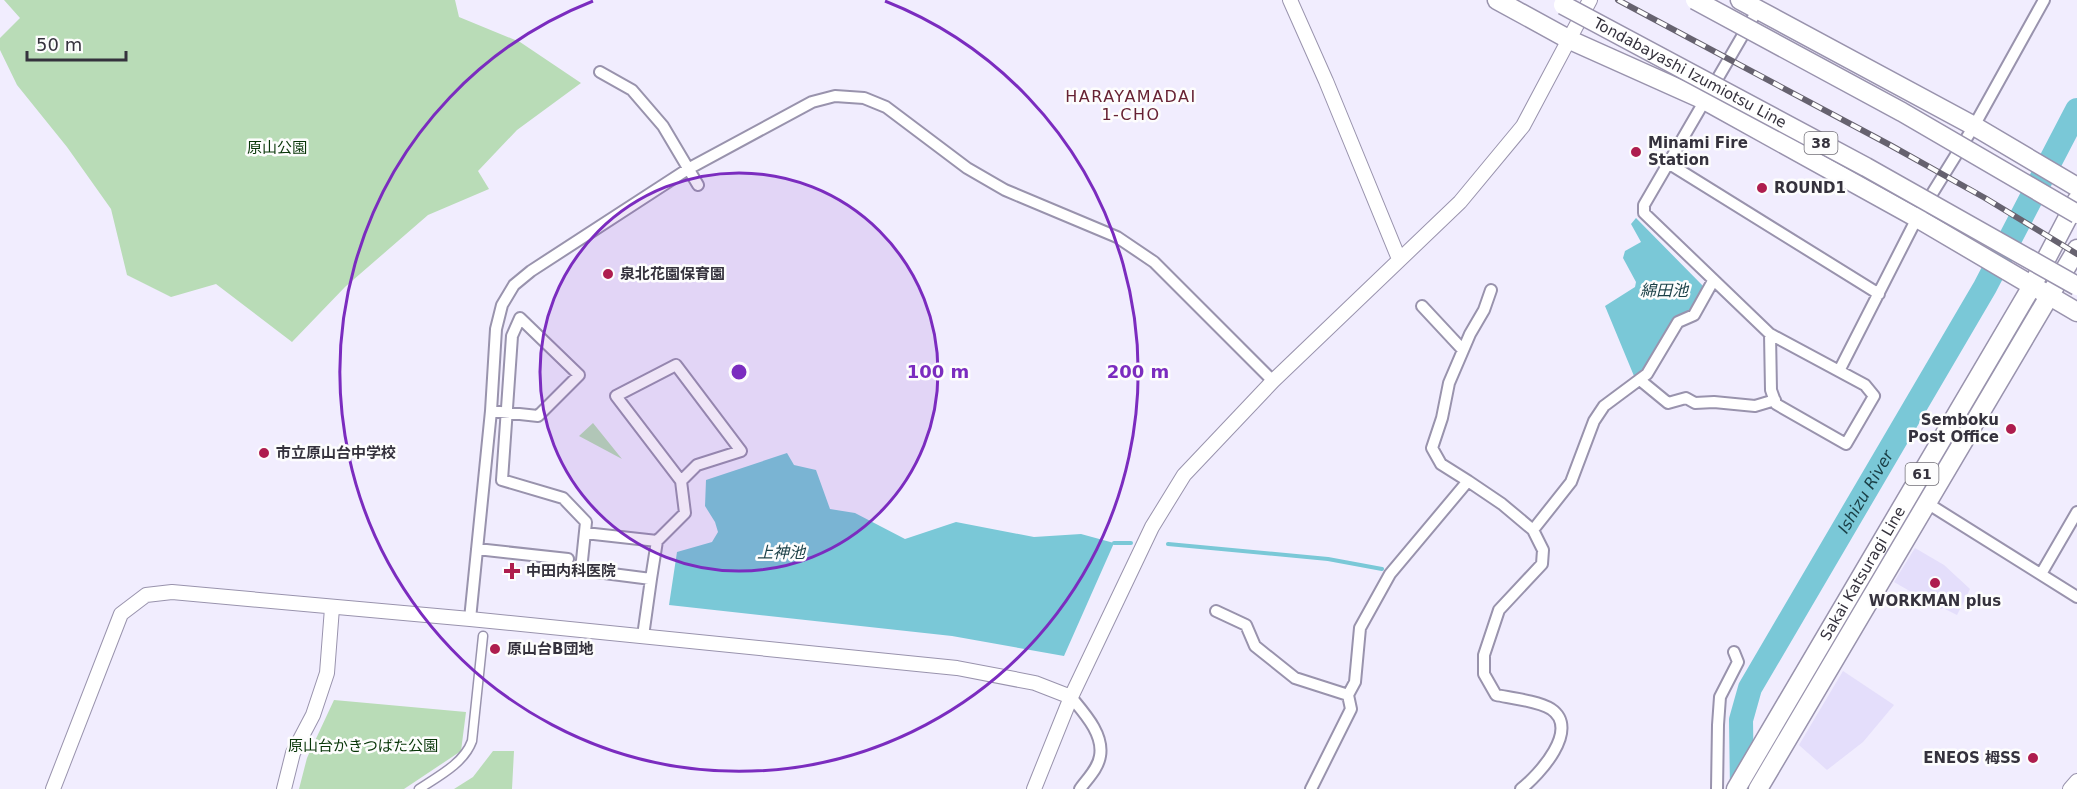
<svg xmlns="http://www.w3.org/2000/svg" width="2077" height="789" viewBox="0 0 2077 789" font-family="'DejaVu Sans','Noto Sans JP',sans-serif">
<rect width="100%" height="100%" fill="#f1edfe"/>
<!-- built -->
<path fill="#e4defb" d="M1915,548L1944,565L1970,589L1957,615L1943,608L1941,609L1894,582Z
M1843,671L1894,705L1863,742L1827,770L1799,745Z"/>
<!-- green -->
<path fill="#b9dcb7" d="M4,0H455L459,17L520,42L581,83L517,130L478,171L489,189L428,215L345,287L292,342L216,284L171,297L127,275L111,209L67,147L17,85L0,50V38L20,18Z
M593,423L622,459L579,436Z
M334,700L466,712L461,751L404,789H299L307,758Z
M493,751H514L512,789H454L473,777Z"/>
<!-- water -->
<path fill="#7ac8d7" d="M1636,218L1705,288L1689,312L1642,373L1634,376L1605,306L1635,287L1636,282L1623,258L1625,251L1641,242L1631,224Z
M787,453L794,465L816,470L830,509L855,513L905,539L956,522L1034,537L1081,534L1114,543L1064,656L952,636L669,605L677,552L712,542L718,532L715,522L705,506L706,480Z"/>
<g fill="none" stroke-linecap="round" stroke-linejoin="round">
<!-- stream -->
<path stroke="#7ac8d7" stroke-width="4" d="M1114,543H1131
M1168,544L1328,559L1382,569"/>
<!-- river -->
<path stroke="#7ac8d7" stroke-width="24" id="s1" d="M1742,789L1741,720L1750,688L1985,287L2077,110"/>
<defs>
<path id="pedestrian" d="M419,789C439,776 464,763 472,741L483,636"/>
<path id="minor" d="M1758,9L1644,205V213L1770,334L1865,385L1874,396L1846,444L1776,404L1771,390L1770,334
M600,72L632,90L663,126L698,185
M1668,163L1879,294
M1422,306L1463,350
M676,365L741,451L697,465L681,481L616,396Z
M1839,371L1917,218L1974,126L2044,0
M1640,380L1668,403L1686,398L1695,403L1714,402L1755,406L1775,400
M491,411L538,416L579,375L520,318L512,336L502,480L563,498L586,522L581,570L651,579L657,541L585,533
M1468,481L1502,504L1533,530L1543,550L1542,564L1499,610L1484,655V674L1496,695C1511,698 1538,701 1551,709C1581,729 1539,775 1521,789
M1927,503L2077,597
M1533,530L1571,482L1594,421L1604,406L1647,374L1678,322L1694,315L1713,281
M657,541L685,513L681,481
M477,549L568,559
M2041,574L2077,512
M1216,611L1246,625L1255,646L1295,678L1348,695
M470,619L491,411L496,329L502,305L514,285L531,271L688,169L812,102L835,96L864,98L886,107L967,168L1005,190L1117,237L1154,262L1273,381
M643,636L651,579
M1071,697C1084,713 1104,734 1100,756C1098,769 1087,779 1080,789
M1311,789L1351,709L1348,695L1355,682L1360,628L1390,574L1468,481L1441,464L1432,448L1442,418L1449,383L1470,334L1484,310L1491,290
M1717,789L1718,725L1720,697L1738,662L1734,652"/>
<path id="tertiary" d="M1290,0L1326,81L1399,259
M53,789L121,614L146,595L172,592L470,619L957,668L1035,683L1071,697
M284,789L293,753L313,715L327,673L332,608
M1034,789L1071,697L1152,527L1184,475L1273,381L1460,202L1523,126L1590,0
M2070,789L2077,781"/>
<g id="primary">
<path d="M1497,0L1570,40L1704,100L1917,218L2077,312"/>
<path d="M1740,0L1974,126L2077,187"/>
<path id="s2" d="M1736,789L2032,286L2077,200"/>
<path d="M1758,789L2077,249"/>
</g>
</defs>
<!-- pedestrian casing -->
<use href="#pedestrian" stroke="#9993ad" stroke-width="11"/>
<!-- minor casing -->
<use href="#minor" stroke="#9993ad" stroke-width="14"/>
<!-- tertiary casing -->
<use href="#tertiary" stroke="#9993ad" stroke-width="16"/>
<!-- primary casing -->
<use href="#primary" stroke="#9993ad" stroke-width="21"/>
<!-- pedestrian -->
<use href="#pedestrian" stroke="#fff" stroke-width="8"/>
<!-- minor -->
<use href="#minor" stroke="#fff" stroke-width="10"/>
<!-- tertiary -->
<use href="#tertiary" stroke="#fff" stroke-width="14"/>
<!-- primary -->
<use href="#primary" stroke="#fff" stroke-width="18"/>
<defs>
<path id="rail" d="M1618,0L1890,145L1985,198L2077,254"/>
</defs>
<!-- rail casing -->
<use href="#rail" stroke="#66626f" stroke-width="6"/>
<!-- rail -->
<use href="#rail" stroke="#fdfdfd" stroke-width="4" stroke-dasharray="11" stroke-linecap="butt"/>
<defs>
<g id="primary-bridge">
<path d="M1695,0L1902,112L2077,214"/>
<path id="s3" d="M1563,5L1866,167L2077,286"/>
</g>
</defs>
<!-- primary-bridge casing -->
<use href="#primary-bridge" stroke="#9993ad" stroke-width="21" stroke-linecap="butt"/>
<!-- primary-bridge -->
<use href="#primary-bridge" stroke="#fff" stroke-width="18"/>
</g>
<!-- distance rings -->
<circle cx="739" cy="372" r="199" fill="#7b2cbf" fill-opacity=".12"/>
<g fill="none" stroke="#7b2cbf" stroke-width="3">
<circle cx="739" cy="372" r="199"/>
<path d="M885 1A399 399 0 1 1 593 1"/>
</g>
<!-- markers -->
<g fill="#ae1d4e" stroke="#fdfdfd" stroke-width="2">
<circle cx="1636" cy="152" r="6"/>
<circle cx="1762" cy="188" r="6"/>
<circle cx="608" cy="274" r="6"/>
<circle cx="2011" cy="429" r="6"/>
<circle cx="264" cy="453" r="6"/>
<path d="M509 562h6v6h6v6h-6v6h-6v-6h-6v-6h6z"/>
<circle cx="1935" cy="583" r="6"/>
<circle cx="495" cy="649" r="6"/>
<circle cx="2033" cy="758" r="6"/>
</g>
<g text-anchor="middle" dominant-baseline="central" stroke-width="5" stroke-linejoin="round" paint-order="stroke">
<!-- shield labels -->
<g fill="#fdfdfd" stroke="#716f77" stroke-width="1.5">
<rect x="1804.5" y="132" width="33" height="22" rx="4.5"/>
<rect x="1905.5" y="463" width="33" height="22" rx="4.5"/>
</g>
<g font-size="14" font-weight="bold" fill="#35323d">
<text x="1821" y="143">38</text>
<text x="1922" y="474">61</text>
</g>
<!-- street labels -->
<g font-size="15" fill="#35323d" stroke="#fdfdfd">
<text stroke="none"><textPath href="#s3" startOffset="144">Tondabayashi Izumiotsu Line</textPath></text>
<text stroke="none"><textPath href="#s2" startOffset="250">Sakai Katsuragi Line</textPath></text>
</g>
<!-- poi labels -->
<g font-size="15" font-weight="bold" fill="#35323d" stroke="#fdfdfd" text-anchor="start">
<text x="1648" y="143">Minami Fire<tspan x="1648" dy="17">Station</tspan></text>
<text x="1774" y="188">ROUND1</text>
<text x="620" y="274">泉北花園保育園</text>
<text x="1999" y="420" text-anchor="end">Semboku<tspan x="1999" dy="17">Post Office</tspan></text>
<text x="276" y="453">市立原山台中学校</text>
<text x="526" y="571">中田内科医院</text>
<text x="1935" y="601" text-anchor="middle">WORKMAN plus</text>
<text x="507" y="649">原山台B団地</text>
<text x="2021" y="758" text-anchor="end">ENEOS 栂SS</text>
</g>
<!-- park labels -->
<g font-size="15" fill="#083608" stroke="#fdfdfd">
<text x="277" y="148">原山公園</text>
<text x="363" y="746">原山台かきつばた公園</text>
</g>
<!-- neighbourhood labels -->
<g font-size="16" letter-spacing="1.5" fill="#672234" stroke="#fdfdfd">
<text x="1131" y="96">HARAYAMADAI<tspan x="1131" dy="18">1-CHO</tspan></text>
</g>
<!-- water labels -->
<g font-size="16" font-style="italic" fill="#1a3f46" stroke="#fdfdfd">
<text x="1664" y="290">綿田池</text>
<text stroke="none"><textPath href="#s1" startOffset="330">Ishizu River</textPath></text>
<text x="781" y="552">上神池</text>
</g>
</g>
<circle cx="739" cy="372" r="9" fill="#7b2cbf" stroke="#fdfdfd" stroke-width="3"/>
<g font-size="18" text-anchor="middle" font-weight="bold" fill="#7b2cbf" stroke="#fdfdfd" stroke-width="5" stroke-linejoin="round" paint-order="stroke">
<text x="938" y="378">100 m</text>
<text x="1138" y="378">200 m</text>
</g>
<!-- scale -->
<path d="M27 51v9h99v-9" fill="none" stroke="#35323d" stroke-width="3"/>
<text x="36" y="51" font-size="18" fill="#35323d" stroke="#fdfdfd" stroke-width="4.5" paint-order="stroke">50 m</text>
</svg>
